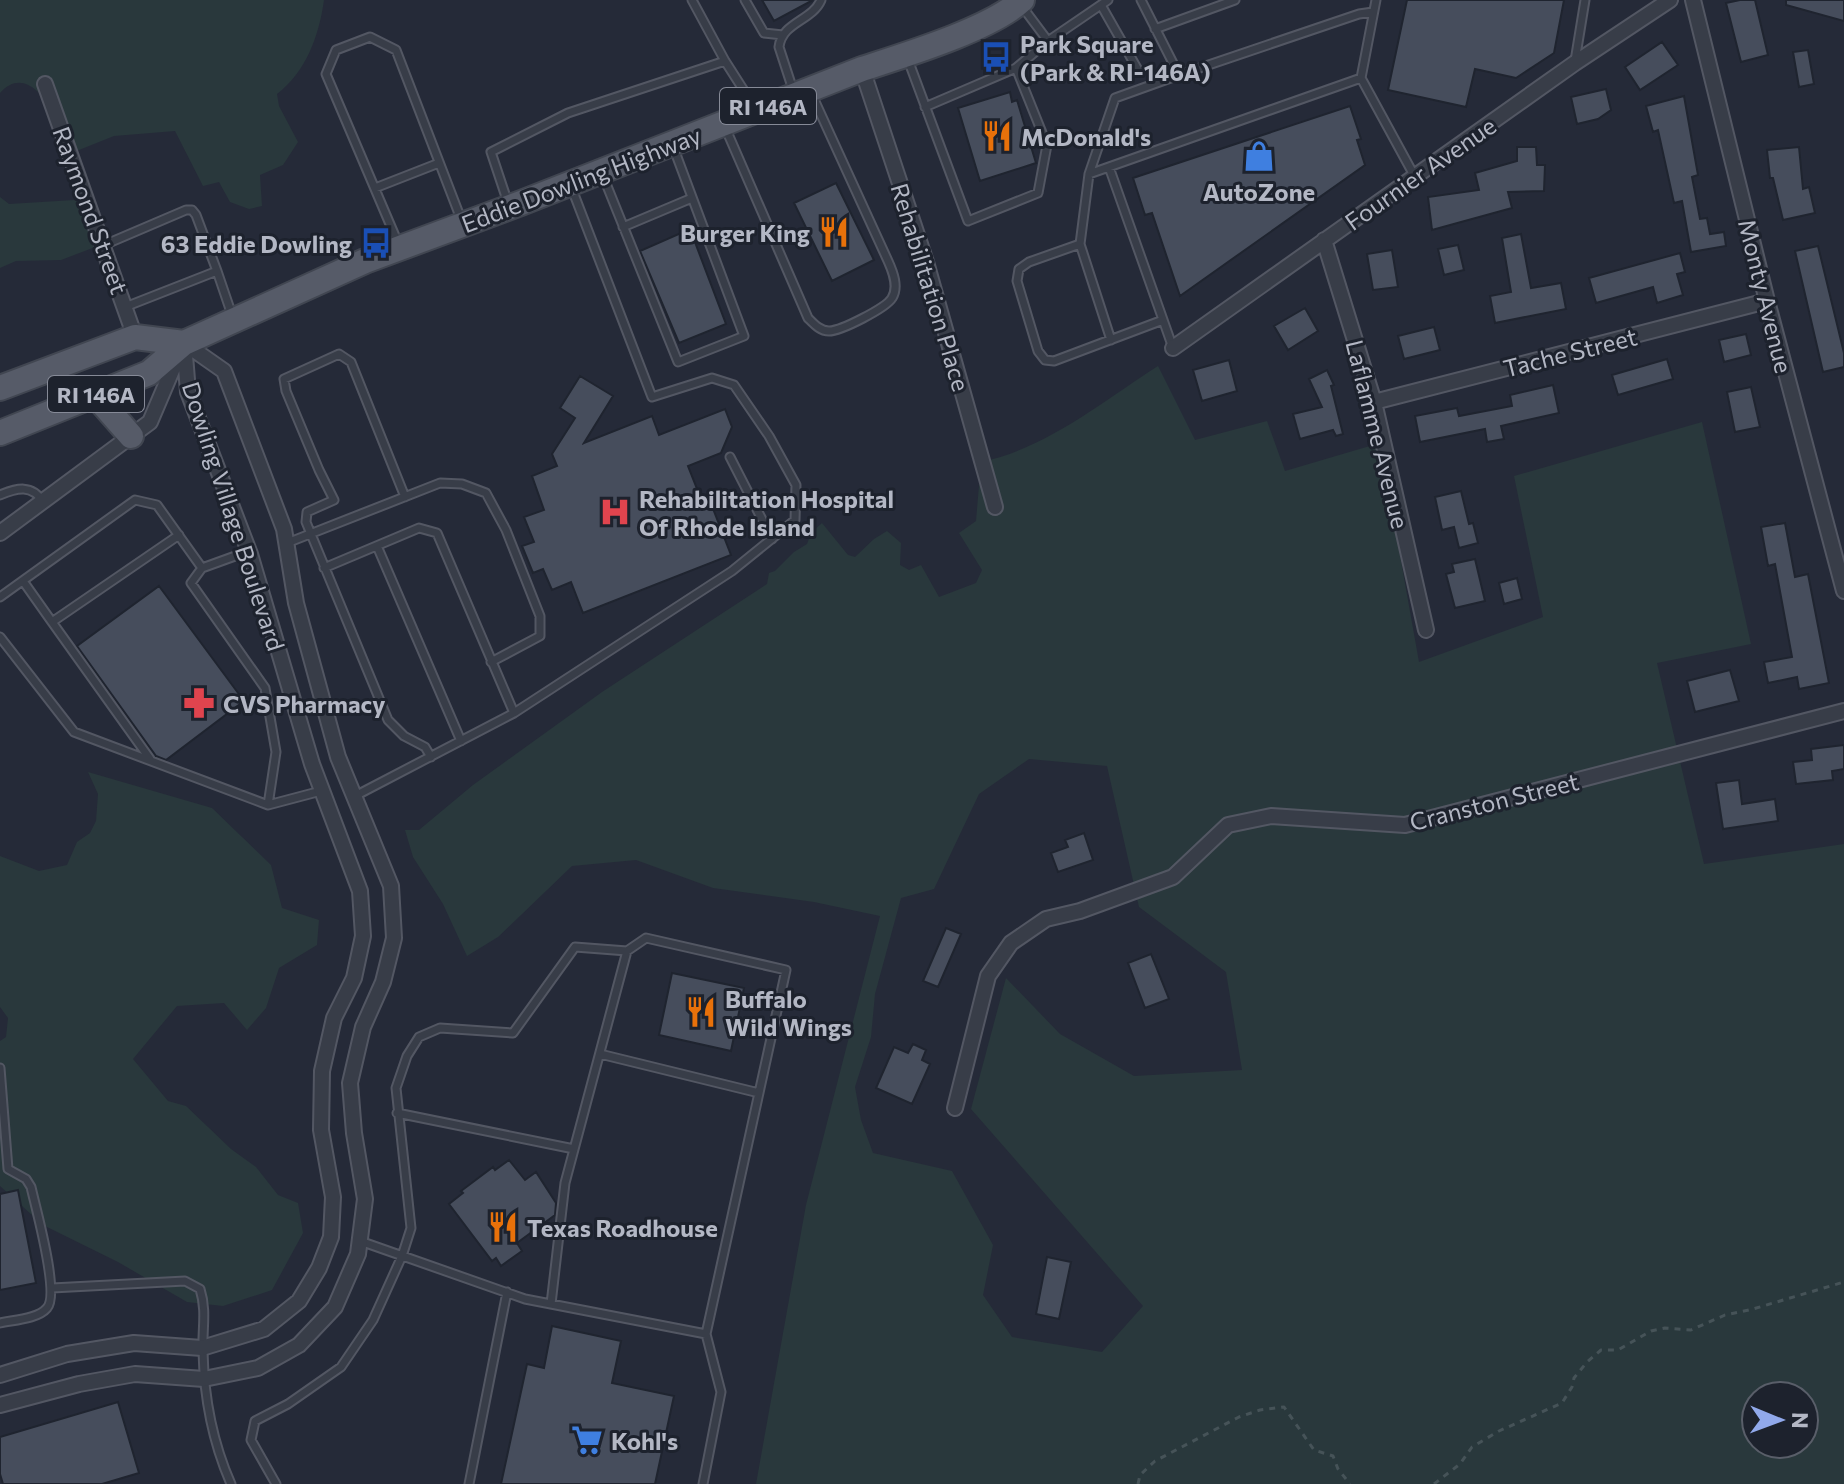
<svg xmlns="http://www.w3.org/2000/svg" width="1844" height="1484" viewBox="0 0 1844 1484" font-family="Commissioner,sans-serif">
<rect width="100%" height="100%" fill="#252a38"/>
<!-- green -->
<path fill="#29383c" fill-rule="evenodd" d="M0,0H324C319,36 306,72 277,94L279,106L298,142L283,165L260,175L262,206L249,209L230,202L219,182L203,186L175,131L114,136L74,152C64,130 33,56 0,93Z
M0,197L9,204L74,200L92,208L103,244L61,260L16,261L0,268Z
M1158,366L1195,440L1267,421L1285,471L1380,443L1419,662L1543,617L1514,476L1702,422L1751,644L1657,663L1704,864L1844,844V1484H756L806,1205L880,916L814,902L713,888L636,860L572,866L498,937L467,956L443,904L413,857L405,830H419L473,785L602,692L767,584L769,573L775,571L794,552L807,544L811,533L822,523L848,555L855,557L874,539L887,531L901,543L900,565L909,570L921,565L939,597L976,583L982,570L959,533L976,521L981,462C1047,448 1102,402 1158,366ZM1029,759L1107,766L1139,907L1226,972L1242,1070L1134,1076L1060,1034L1006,978L971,1109L1143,1306L1102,1352L1012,1337L983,1295L993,1245L952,1171L873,1153L861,1120L855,1087L871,1037L875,994L901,898L934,889L979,794ZM1756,1396H1804V1444H1756Z
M88,772L212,808L271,865L282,908L319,920L317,945L279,968L266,1008L247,1030L224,1003L177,1006L133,1059L168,1101L186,1106L231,1149L256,1167L278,1195L298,1203L303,1233L272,1290L223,1306L187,1302L118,1262L43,1225L0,1186V1041L6,1037L8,1018L0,1007V856L39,871L67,865L77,842L90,833L96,821L98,794Z"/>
<!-- building -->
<path fill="#464d5c" stroke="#1f242f" stroke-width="2" d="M762,0H813L774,21Z
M1407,0H1564L1554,53L1516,78L1475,69L1466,107L1388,90Z
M1740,0H1755L1768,55L1741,62L1726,3Z
M1786,0H1844V21L1786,5Z
M1662,42L1678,65L1640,90L1625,67Z
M1808,50L1814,84L1799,87L1793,52Z
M1606,89L1611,110L1598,119L1577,124L1571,97Z
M1010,92L1012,102L1017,100L1036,163L980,181L958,108Z
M1684,96L1698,175L1692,177L1700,219L1707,218L1710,234L1724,232L1726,246L1691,252L1682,201L1674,203L1658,130L1653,132L1646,106Z
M1350,106L1361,139L1357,140L1365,165L1180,296L1152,213L1145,215L1133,178Z
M1517,147H1536L1537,165H1545L1544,191L1508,192L1512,208L1432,230L1428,197L1479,190L1475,173L1517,161Z
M1799,147L1803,189L1809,187L1815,213L1783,220L1773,178H1770L1767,150Z
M836,183L874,260L832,281L794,203Z
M690,229L726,324L679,343L640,251Z
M1521,234L1531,288L1561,283L1566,309L1495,323L1490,296L1511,292L1502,238Z
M1458,245L1464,270L1444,275L1438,249Z
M1818,246L1844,353V367L1823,372L1795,251Z
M1392,250L1398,287L1373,290L1367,254Z
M1680,253L1685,272L1677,274L1683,295L1657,303L1653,287L1596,303L1589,278Z
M1305,308L1318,331L1288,350L1274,326Z
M1434,327L1440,350L1404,359L1398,336Z
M1746,334L1751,355L1724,362L1719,340Z
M1667,359L1673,379L1618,395L1612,375Z
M1229,360L1237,391L1202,401L1193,370Z
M1327,370L1334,385L1331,386L1343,434L1336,436L1333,430L1300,439L1293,414L1322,407L1309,379Z
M580,376L613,396L584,443L652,416L659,435L725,409L732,427L721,453L688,466L705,509L712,506L731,555L583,613L571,582L552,590L543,569L533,573L522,546L534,542L524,517L544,510L532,476L557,466L552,454L575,418L560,408Z
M1553,385L1559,413L1501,426L1504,439L1487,442L1485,429L1420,442L1415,416L1457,408L1459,416L1512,406L1510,395Z
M1751,387L1760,427L1735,432L1727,392Z
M1461,491L1469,524L1473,523L1478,543L1459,548L1454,527L1442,530L1435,497Z
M1785,523L1795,577L1808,574L1829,683L1799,689L1797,677L1768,683L1764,662L1792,657L1775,564L1768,566L1761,527Z
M1475,559L1485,601L1455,608L1446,574L1454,572L1452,564Z
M1517,578L1522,599L1504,604L1499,583Z
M159,586L244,701L166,760L156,756L77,646Z
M1730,670L1739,701L1695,712L1687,681Z
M1844,745V769L1832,771L1833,780L1796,784L1793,762L1812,760L1811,749Z
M1739,780L1742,804L1775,799L1778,821L1723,829L1716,783Z
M1084,833L1093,860L1058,872L1051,853L1068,847L1065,840Z
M946,928L961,934L938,987L923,981Z
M1151,954L1169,999L1145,1008L1128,963Z
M672,973L744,988L731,1051L659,1035Z
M913,1044L926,1050L922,1060L930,1064L912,1104L876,1088L894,1047L908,1053Z
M509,1160L525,1180L536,1172L556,1203L555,1215L517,1243L522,1251L501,1266L496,1258L492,1261L449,1204L463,1193L461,1191L493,1167L495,1170Z
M18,1190L36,1283L0,1290V1194Z
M1047,1257L1071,1262L1059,1319L1036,1314Z
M552,1326L621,1341L612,1383L674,1396L655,1484H501L527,1364L544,1368Z
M118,1402L139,1473L102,1484H3L0,1474V1437Z"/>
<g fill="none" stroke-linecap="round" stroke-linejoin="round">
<defs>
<path id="service" d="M692,0L725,61L755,108
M745,0L764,33L783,35
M1141,0L1179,75L1115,98L1089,174L1080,244L1029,262L1019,269L1017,281L1038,351L1045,360L1054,361L1163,320
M1376,0L1361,78L1415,177
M1021,5L1048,41L1108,0
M1101,5L1138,70
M1155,29L1235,0
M907,57L968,221L1038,193L1047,145L1016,68L925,107
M1575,61L1585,0
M1016,68L1048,41
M1179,75L1359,14L1373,12
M794,93L779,47C782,22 812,21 821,0
M725,127L808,318C814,324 820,331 829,331C841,331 886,308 892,298C899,287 893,272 888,261L812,95
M1109,167L1173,348
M1089,174L1361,78
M603,176L678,362L744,336L674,149
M375,188L439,163
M508,203L491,152L568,113L725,61
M623,227L692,198
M398,243L326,74L336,50L370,37L396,50L461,219
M1080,244L1111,340
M104,245L186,210H192L196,215L217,271
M125,307L217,271L233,318
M730,457L772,539
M0,495C17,488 32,484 43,502
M405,497L351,362L339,354L284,379L286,391L319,470L334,500L307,512L306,522L388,720L404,736L425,747L431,757
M287,543L440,483L462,484L486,493L506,530L540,616V636L491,662
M377,546L461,741
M202,568L191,583L265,688L276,752L268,805
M324,568L419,528L437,533L514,713
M23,581L52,622
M0,597L135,500L157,505L202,568L249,551
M0,637L74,732L268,805L321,791
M150,759L52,622L179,535
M355,796L514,713L732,571L795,520L796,485L769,436L734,385L712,378L652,397L572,189
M627,951L646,938L786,970L706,1334
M600,1054L759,1093
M0,1068L8,1169L26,1179L31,1187C36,1209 60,1294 47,1308C38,1319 13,1320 0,1323
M397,1113L574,1149
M360,1241L525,1299L706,1334L721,1392L703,1484
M52,1288L185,1281L200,1289C207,1311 202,1329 203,1351C204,1397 212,1441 231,1484
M276,1484L251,1440L255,1421L288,1404L341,1367L373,1320L402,1256L411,1228L396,1088L407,1056L419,1037L440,1028L513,1033L575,947L627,951L565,1183L551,1304
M469,1484L507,1292"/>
<path id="minor" d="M1693,0L1767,301L1844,591
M862,69L926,262L995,507
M45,84L135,337
M1324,240L1374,402L1426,630
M1173,348L1575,63L1670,0
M1374,402L1767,301
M0,533L150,422L179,354
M955,1108L988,976L1011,943L1046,919L1080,911L1173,877L1228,825L1271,816L1405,825L1844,711
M0,1375L67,1354L134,1343L202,1348L264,1329L299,1301L319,1268L331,1237L333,1197L321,1130L322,1071L334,1018L354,978L363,936L360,891L312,764L250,554L188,392L184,343
M0,1405L79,1384L135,1374L204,1379L258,1368L299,1345L335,1307L358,1254L365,1199L354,1133L350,1083L363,1027L383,982L394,938L391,886L338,757L296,603L284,529L224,371L184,343"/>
<path id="primary" d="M0,388L135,337L184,343
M95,395L131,436
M0,433L149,373L184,343L365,261L521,203L862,69C905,55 991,29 1022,0"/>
</defs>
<!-- service casing -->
<use href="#service" stroke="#535763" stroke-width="11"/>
<!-- minor casing -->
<use href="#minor" stroke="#535763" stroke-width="18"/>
<!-- primary casing -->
<use href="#primary" stroke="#414651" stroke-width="28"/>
<!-- path -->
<path stroke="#465358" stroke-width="3" stroke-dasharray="6 6" stroke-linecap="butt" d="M1138,1484L1140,1475L1155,1461L1239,1417L1260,1410L1284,1407L1314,1450L1333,1456L1338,1469L1350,1484
M1434,1484L1460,1464L1472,1447L1499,1431L1562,1403L1572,1387L1574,1378L1587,1362L1601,1350H1618L1651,1331L1665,1328L1691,1330L1725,1315L1753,1309L1844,1282"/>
<!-- service -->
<use href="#service" stroke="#383d48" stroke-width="7"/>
<!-- minor -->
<use href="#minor" stroke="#383d48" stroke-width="14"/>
<!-- primary -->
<use href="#primary" stroke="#565b68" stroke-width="24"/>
</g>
<!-- icons -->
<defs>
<symbol id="bus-bare" viewBox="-9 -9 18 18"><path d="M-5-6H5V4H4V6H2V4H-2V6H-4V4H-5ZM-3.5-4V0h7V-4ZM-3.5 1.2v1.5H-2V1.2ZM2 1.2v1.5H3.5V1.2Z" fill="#1a4fb4" stroke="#1d222d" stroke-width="2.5" paint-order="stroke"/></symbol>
<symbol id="restaurant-bare" viewBox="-9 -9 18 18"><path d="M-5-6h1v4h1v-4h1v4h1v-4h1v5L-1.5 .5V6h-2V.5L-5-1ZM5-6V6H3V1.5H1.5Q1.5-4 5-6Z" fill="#e8710a" stroke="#1d222d" stroke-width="2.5" paint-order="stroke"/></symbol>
<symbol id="shop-bare" viewBox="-9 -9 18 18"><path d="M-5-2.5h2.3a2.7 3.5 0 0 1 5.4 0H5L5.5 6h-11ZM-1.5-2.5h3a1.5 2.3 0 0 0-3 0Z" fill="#3f7fe0" stroke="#1d222d" stroke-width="2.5" paint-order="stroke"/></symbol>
<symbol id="hospital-bare" viewBox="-9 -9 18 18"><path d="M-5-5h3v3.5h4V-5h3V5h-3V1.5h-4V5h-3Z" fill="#e0444e" stroke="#1d222d" stroke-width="2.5" paint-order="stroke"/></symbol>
<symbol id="pharmacy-bare" viewBox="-9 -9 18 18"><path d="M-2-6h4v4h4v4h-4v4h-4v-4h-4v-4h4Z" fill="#e0444e" stroke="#1d222d" stroke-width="2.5" paint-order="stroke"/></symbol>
<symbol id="supermarket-bare" viewBox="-9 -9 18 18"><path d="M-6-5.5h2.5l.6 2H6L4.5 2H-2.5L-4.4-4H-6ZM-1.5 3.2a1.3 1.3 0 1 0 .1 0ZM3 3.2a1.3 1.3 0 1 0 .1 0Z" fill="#3f7fe0" stroke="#1d222d" stroke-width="2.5" paint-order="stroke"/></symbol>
</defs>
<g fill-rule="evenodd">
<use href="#bus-bare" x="974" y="35" width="44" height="44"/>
<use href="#restaurant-bare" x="975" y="114" width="44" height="44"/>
<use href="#shop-bare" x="1237" y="134" width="44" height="44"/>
<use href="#restaurant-bare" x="812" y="210" width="44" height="44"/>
<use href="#bus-bare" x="354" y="221" width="44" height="44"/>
<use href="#hospital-bare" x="593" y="490" width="44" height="44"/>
<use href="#pharmacy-bare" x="177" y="681" width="44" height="44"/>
<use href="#restaurant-bare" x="679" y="990" width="44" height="44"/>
<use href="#restaurant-bare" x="481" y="1205" width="44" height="44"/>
<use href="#supermarket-bare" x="565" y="1418" width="44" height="44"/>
</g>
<g text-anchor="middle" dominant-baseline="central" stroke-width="6" stroke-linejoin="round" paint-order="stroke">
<!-- shield labels -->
<g fill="#1d222d" stroke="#868a97" stroke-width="2">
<rect x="720" y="88" width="96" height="36" rx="6"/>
<rect x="48" y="376" width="96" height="36" rx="6"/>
</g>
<g font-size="22" font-weight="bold" fill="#b3b7c4">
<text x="768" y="106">RI 146A</text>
<text x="96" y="394">RI 146A</text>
</g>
<!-- poi labels -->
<g font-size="24" font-weight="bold" fill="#b3b7c4" stroke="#1d222d" text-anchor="start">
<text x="1020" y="43">Park Square<tspan x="1020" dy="28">(Park &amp; RI-146A)</tspan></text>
<text x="1021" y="136">McDonald's</text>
<text x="1259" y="191" text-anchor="middle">AutoZone</text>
<text x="810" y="232" text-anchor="end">Burger King</text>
<text x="352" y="243" text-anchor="end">63 Eddie Dowling</text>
<text x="639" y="498">Rehabilitation Hospital<tspan x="639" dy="28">Of Rhode Island</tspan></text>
<text x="223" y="703">CVS Pharmacy</text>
<text x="725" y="998">Buffalo<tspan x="725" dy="28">Wild Wings</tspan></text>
<text x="527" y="1227">Texas Roadhouse</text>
<text x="611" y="1440">Kohl's</text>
</g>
<!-- street labels -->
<g font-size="24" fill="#b3b7c4" stroke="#1d222d">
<text transform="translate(1420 173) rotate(-35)">Fournier Avenue</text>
<text transform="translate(581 179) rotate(-21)">Eddie Dowling Highway</text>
<text transform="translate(91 210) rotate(70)">Raymond Street</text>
<text transform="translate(931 287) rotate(73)">Rehabilitation Place</text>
<text transform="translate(1766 296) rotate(76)">Monty Avenue</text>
<text transform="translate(1570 352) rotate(-14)">Tache Street</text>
<text transform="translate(1378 434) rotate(76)">Laflamme Avenue</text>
<text transform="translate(234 516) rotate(72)">Dowling Village Boulevard</text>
<text transform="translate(1494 801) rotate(-14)">Cranston Street</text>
</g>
</g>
<!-- north arrow -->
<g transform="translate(1780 1420) rotate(91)"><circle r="38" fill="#1d222d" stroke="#595e69" stroke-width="2"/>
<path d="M0-6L14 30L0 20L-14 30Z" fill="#91a9eb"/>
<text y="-12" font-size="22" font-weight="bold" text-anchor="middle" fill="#b3b7c4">N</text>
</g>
</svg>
